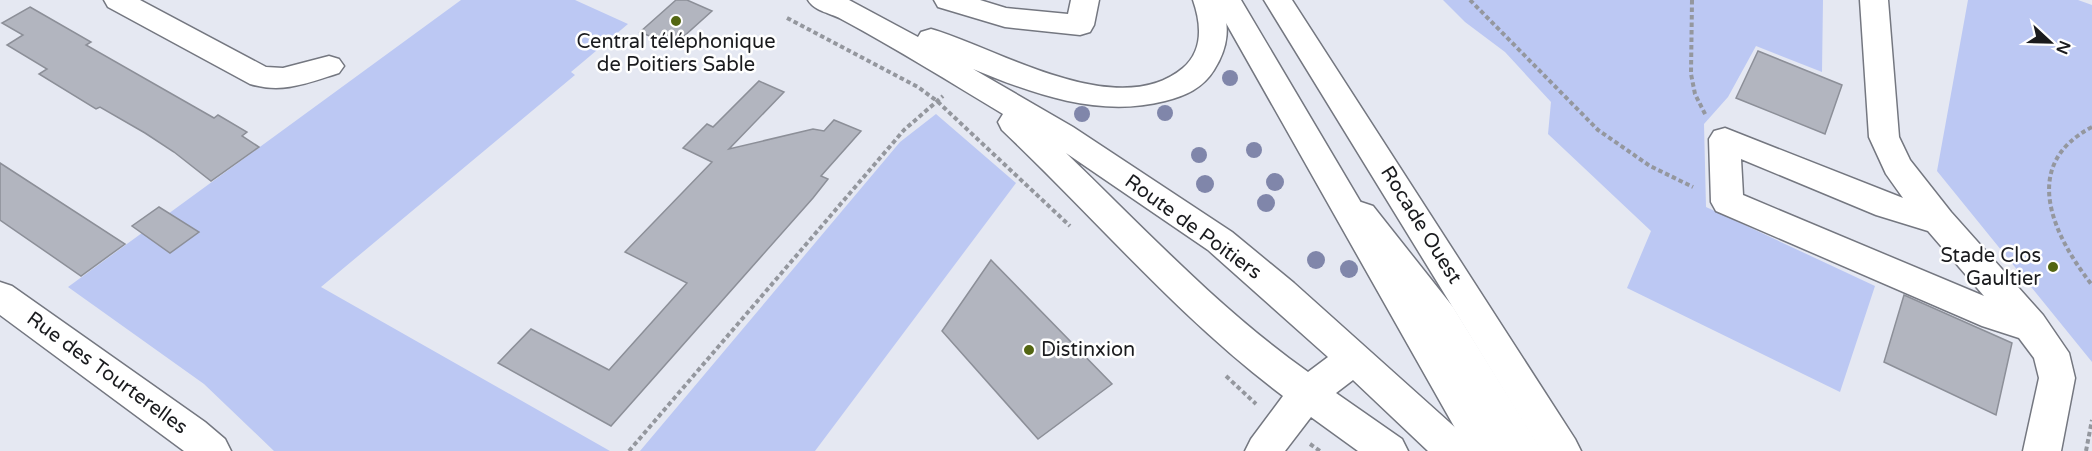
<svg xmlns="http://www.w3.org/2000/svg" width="2092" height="451" viewBox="0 0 2092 451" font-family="'Varela Round',sans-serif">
<rect width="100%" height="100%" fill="#e5e8f2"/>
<!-- green -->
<path fill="#bcc8f3" d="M461,0H575L628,24L571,72L575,75L321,287L610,451H274L204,384L68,287Z
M1443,0H1823L1822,72L1756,46L1728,97L1704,124L1706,207L1875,286L1840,392L1627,288L1651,231L1548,134L1551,102L1505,52L1465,22Z
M1968,0H2078L2092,5V362L1937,171Z
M936,114L1016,183L815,451H640L900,142Z"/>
<!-- building -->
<path fill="#b2b5bf" stroke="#8c8f98" stroke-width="1.5" d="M676,0H687L712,11L673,46L640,32Z
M30,7L91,42L86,45L214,118L218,115L247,132L242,136L259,147L211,181L174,152L145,133L100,107L96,109L39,74L47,69L7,45L23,35L2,23Z
M1758,51L1842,85L1825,134L1736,98Z
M759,81L784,92L729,149L813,129L824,131L834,120L861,131L821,176L828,179L813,198L611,426L498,363L531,329L609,370L687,283L625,252L712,162L683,148L707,124L713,127Z
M0,163L125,244L81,276L0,220Z
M159,207L199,232L170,253L132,226Z
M991,260L1112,384L1038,439L942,331Z
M1904,295L2012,343L1996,415L1884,362Z"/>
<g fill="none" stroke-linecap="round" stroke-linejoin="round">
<defs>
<path id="minor" d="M104,0H140L266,67L283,68L329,56L339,59L344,66L339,73C307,83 283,94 250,84L108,7Z
M808,0H849L918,37L921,32L931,29C997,48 1118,123 1183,68C1204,50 1201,23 1193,0H1221C1230,26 1229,46 1214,70C1203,88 1185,96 1165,101C1099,118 1033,94 973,69L1073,127L1232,232L1294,283L1468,439L1474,451H1428L1353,380L1336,393L1402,439L1408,451H1358L1311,417L1285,451H1245L1251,439L1283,396C1179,318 1096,219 1002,130L998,122L1003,114C950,82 897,49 843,20C832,13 815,12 808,0ZM1066,153L1208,250L1328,357L1308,372C1218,308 1145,229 1066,153Z
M934,0H980L1006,8L1068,14L1071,0H1099L1094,25L1090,32L1080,35L1005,27L938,7Z
M1860,0H1888L1899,137L1910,160L1951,212L2043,315L2069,353L2075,378L2061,451H2023L2039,378L2034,358L2019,338L1982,326L1716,211L1711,202L1709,139L1714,131L1725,128L1903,198L1886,174L1869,137ZM1741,159L1876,215L1928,231L1984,296L1743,195Z
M1361,202L1373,206L1453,307L1542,451H1502L1429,327L1349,224L1345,215L1349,206Z
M0,282L12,286L205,422L225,439L231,451H184L0,315Z"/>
<path id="major" d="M1213,0H1241L1508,451H1468Z
M1264,0H1292L1575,439L1581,451H1541Z"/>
</defs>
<!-- minor casing -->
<use href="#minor" stroke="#747780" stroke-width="3"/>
<!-- major casing -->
<use href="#major" stroke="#747780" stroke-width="3"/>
<!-- path -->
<path stroke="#94979e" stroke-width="4" stroke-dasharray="4.5 3" stroke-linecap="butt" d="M1470,0L1598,130L1650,166L1693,187
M1692,0L1691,74L1695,94L1706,116
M787,18L918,87L937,101L1070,226
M2092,127C2019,165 2053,235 2092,285
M1226,376L1256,404
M1310,444L1320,451
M629,451L904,130L943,96
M2086,451L2092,420"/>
<!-- minor -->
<use href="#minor" fill="#fff" fill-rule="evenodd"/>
<!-- major -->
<use href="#major" fill="#fff" fill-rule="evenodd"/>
</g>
<!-- trees -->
<g fill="#8086aa">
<circle cx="1230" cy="78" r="8"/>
<circle cx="1165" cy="113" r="8"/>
<circle cx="1082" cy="114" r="8"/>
<circle cx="1254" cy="150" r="8"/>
<circle cx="1199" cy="155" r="8"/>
<circle cx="1275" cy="182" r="9"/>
<circle cx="1205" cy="184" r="9"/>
<circle cx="1266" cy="203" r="9"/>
<circle cx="1316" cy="260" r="9"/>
<circle cx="1349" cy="269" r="9"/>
</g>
<!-- markers -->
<g fill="#536612" stroke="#fff" stroke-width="2">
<circle cx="676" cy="21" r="6"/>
<circle cx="2053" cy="267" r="6"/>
<circle cx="1029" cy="350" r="6"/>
</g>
<g text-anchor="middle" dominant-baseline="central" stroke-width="5" stroke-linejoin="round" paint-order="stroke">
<!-- poi labels -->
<g font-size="20" fill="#1a1b1e" stroke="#fff">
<text x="676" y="42">Central téléphonique<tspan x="676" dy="23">de Poitiers Sable</tspan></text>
<text x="2041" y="256" text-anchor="end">Stade Clos<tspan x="2041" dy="23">Gaultier</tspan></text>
<text x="1041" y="350" text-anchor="start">Distinxion</text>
</g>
<!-- street labels -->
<g font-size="20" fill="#1a1b1e" stroke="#fff">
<text transform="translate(1421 225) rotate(58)">Rocade Ouest</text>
<text transform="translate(1193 227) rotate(36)">Route de Poitiers</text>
<text transform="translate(107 373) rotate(36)">Rue des Tourterelles</text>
</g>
</g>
<!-- north arrow -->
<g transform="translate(2050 42) rotate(112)" stroke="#ffffff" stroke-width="4.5" paint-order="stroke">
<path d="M0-4.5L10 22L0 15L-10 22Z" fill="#1a1b1e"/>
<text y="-9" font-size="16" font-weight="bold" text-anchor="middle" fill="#1a1b1e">N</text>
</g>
</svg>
